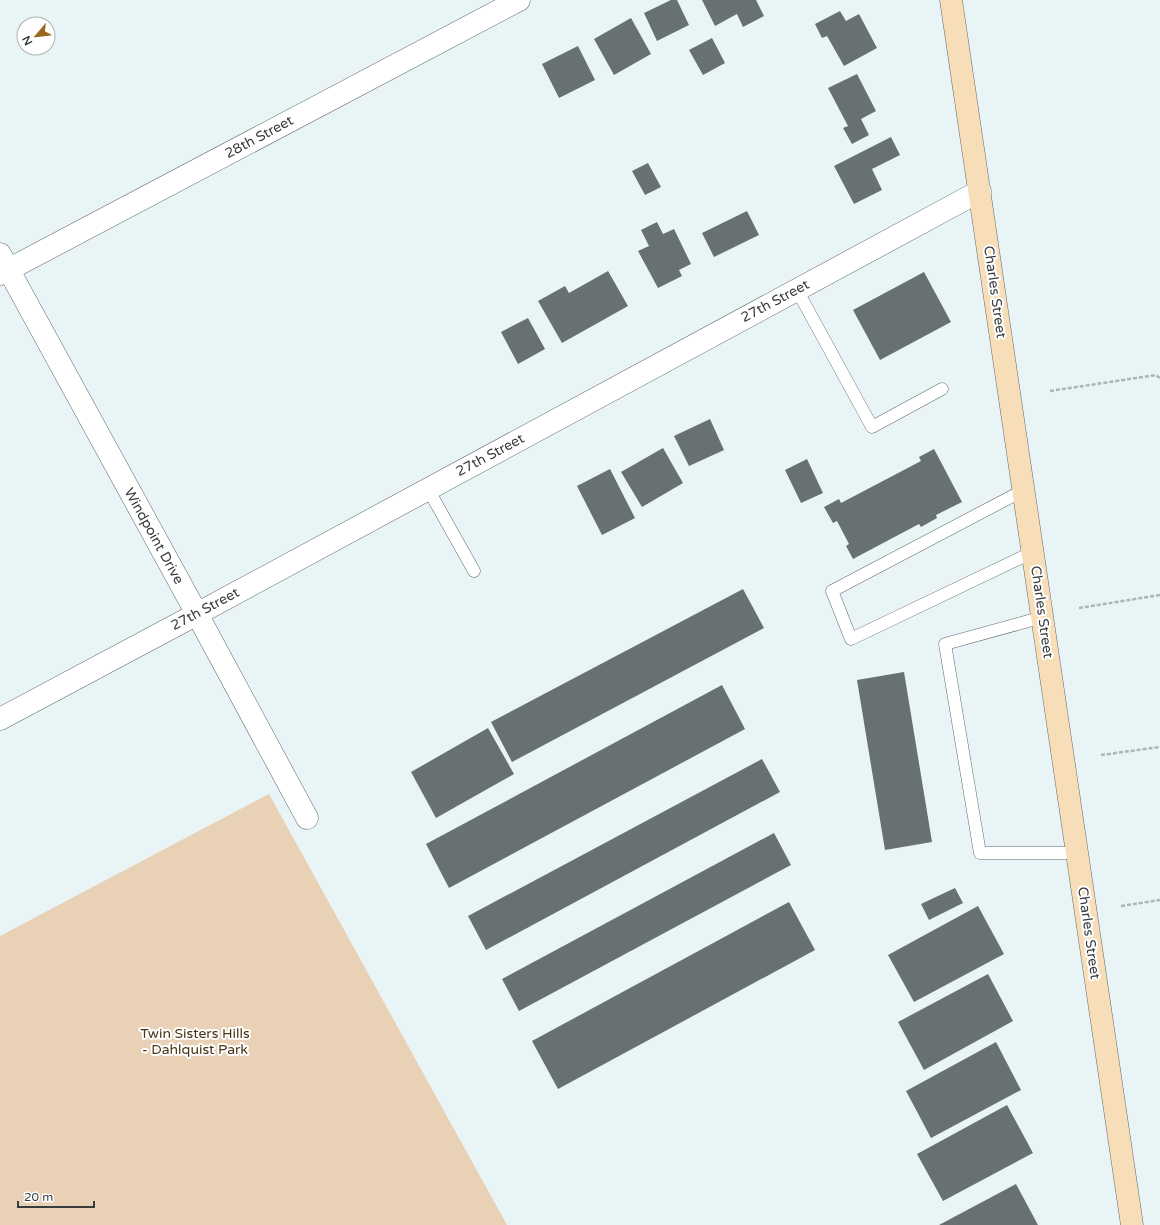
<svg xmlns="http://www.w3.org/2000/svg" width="1160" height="1225" viewBox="0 0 1160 1225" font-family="'Varela Round',sans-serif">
<rect width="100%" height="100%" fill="#e9f4f6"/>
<!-- green -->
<path fill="#e9d1b6" d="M269,794L507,1225H0V936Z"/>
<!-- building -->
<path fill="#677072" d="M671,0H677L689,25L657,41L644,13Z
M702,0H756L764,16L743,27L737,14L715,26Z
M840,11L846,21L859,14L877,48L844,66L827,36L822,38L815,24Z
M631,18L651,54L614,75L594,39Z
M712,38L725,63L703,75L689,50Z
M578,46L595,80L559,98L542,64Z
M857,74L876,111L861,119L869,135L852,144L843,128L848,126L828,88Z
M891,137L900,155L872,169L882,190L854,204L834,166Z
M648,163L661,187L645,195L632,171Z
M747,211L759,235L714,257L702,233Z
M657,222L663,234L674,229L691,264L679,270L682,276L658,288L638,251L649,246L641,230Z
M608,271L628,306L562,343L538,301L565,286L569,293Z
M924,272L951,322L880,360L853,310Z
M528,318L545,349L518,364L501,332Z
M710,419L724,450L689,466L674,436Z
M663,448L683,483L642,507L621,472Z
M934,449L962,502L936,515L937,518L921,527L919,524L853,559L846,546L849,544L837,521L833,523L824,507L839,499L841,503L921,461L919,457Z
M807,459L823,493L801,503L785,470Z
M610,469L635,518L602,535L577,486Z
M743,589L764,628L512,762L491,722Z
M904,672L932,842L885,850L857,680Z
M722,685L745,729L449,888L426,844Z
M488,728L514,774L436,818L411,772Z
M762,759L780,792L486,950L468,916Z
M774,833L791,865L519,1011L502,979Z
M955,888L963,903L929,920L921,904Z
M789,902L815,950L558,1089L532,1041Z
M978,906L1004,954L914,1002L888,955Z
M988,974L1013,1021L924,1070L898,1022Z
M996,1042L1021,1090L931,1138L906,1091Z
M1007,1105L1033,1153L943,1201L917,1154Z
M1016,1184L1038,1225H939Z"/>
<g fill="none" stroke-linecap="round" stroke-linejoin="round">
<defs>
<path id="lane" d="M797,290L872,427L942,389
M428,489L474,571
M1024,490L832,591L851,639L1033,552
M1043,617L945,644L980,853H1078"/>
<path id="street" d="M0,254L197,614L307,818
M0,274L519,0
M0,719L197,614L980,191"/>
<path id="secondary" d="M951,0L1132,1225"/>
</defs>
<!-- lane casing -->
<use href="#lane" stroke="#616a6c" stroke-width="13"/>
<!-- street casing -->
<use href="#street" stroke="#616a6c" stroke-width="23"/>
<!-- secondary casing -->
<use href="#secondary" stroke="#616a6c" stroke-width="23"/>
<!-- path -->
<path stroke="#abb4b6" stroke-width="2.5" stroke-dasharray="4 2" stroke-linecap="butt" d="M1050,391L1156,375L1160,378
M1079,608L1160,595
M1101,755L1160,747
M1121,906L1160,900"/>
<!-- lane -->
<use href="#lane" stroke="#fff" stroke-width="12"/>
<!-- street -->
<use href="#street" stroke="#fff" stroke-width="22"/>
<!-- secondary -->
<use href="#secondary" stroke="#f7deb8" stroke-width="22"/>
</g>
<g text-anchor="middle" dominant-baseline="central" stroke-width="4" stroke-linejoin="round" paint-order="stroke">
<!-- street labels -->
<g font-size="14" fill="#383c3d" stroke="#fff">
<text transform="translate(259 137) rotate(-28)">28th Street</text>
<text transform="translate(995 292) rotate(82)">Charles Street</text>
<text transform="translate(775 301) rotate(-28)">27th Street</text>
<text transform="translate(490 455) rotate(-28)">27th Street</text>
<text transform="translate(154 536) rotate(61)">Windpoint Drive</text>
<text transform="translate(205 609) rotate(-28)">27th Street</text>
<text transform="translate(1042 612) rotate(82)">Charles Street</text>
<text transform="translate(1089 933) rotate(82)">Charles Street</text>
</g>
<!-- park labels -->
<g font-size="14" fill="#4c3314" stroke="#fff">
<text x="195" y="1033">Twin Sisters Hills<tspan x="195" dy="16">- Dahlquist Park</tspan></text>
</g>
</g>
<!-- north arrow -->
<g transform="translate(36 36) rotate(242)"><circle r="19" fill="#ffffff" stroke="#afb1b1"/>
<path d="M0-3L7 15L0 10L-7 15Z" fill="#9b661e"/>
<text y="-6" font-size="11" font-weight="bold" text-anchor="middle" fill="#383c3d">N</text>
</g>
<!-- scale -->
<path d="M18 1201v6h76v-6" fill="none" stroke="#383c3d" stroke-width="2"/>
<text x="24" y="1201" font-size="12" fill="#383c3d" stroke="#ffffff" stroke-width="3" paint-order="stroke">20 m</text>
</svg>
